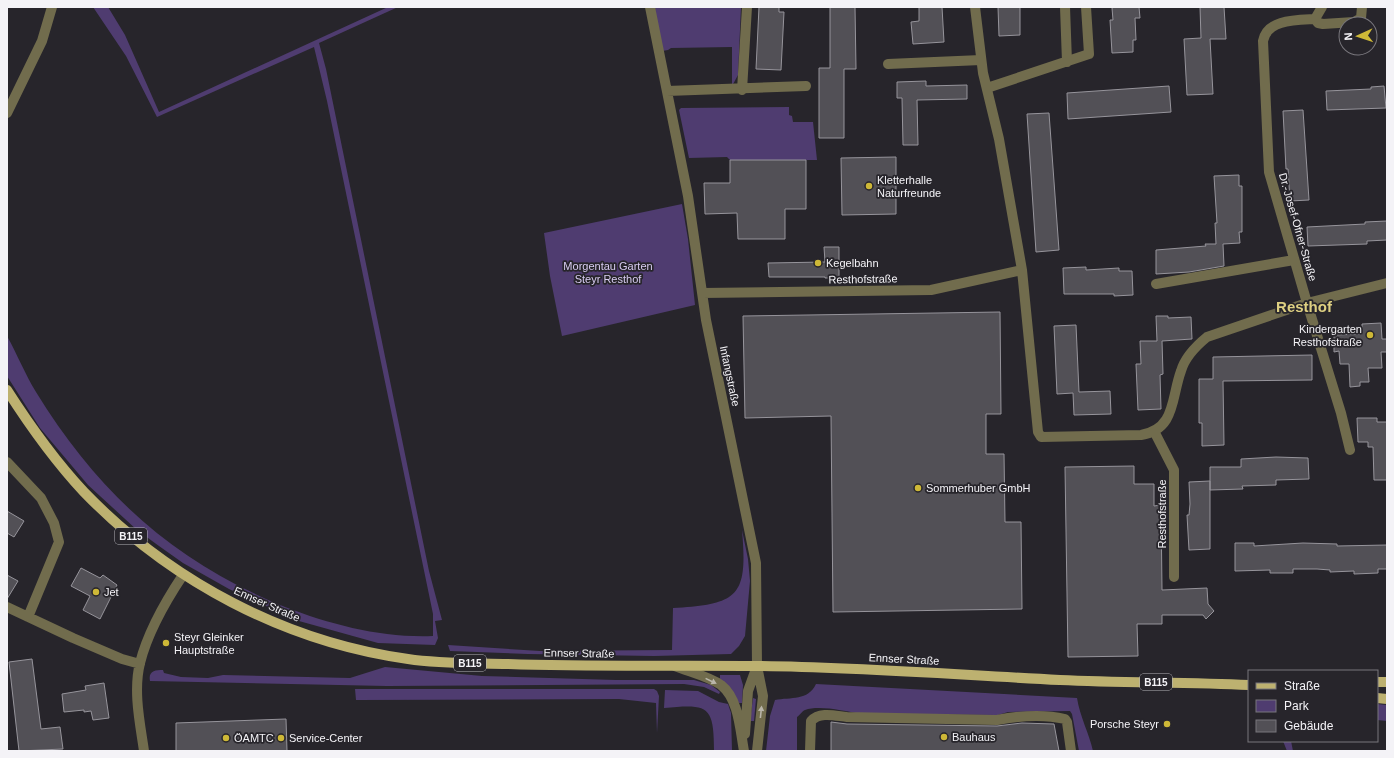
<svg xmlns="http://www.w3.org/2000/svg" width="1394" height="758" viewBox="0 0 1394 758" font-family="Arial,sans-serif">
<rect width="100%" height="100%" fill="#27252b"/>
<!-- green -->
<path fill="#4f3c70" d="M93,7H108L125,35L159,112L388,7H398L319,43L326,69L429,571L442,620L435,621L438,638L435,645L378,643L299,621L229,589L183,563L159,546L137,530L88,485L40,428L7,376V336C17,354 25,374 36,392C99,494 174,562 285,607C332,625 382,638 433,636V614L327,101L314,47L157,117L126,56Z
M653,7H741L738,75L732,86V47L671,48L668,50L662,51Z
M789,107V115L792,116L793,122H813L817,160H730L727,157L689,158L679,110L681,108Z
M682,204L688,239L695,305L562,336L550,276L544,233Z
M742,530L748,559L750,581L745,636L739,646L731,654L654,656L528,654L450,651L448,645L540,651L672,650L673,608C738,604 748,597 742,530Z
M385,667L482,676L616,680H694L711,685L720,692L719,694L704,687L684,684L387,686L150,681C148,671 155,670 163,670L164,673L181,677L208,678L223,675L350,678Z
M720,675H740L743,685L742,703H739L720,679Z
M816,684L1077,698C1080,717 1089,733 1093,751H1079L1072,714L1070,711L1008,712L998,715L860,714C845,711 819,705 805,710C802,711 800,715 797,717V751H766L770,716L775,700C791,697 808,701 816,684Z
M355,689H654L657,691L659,696L657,733L656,703L619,699L356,700Z
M665,690L698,691L719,702L728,704L731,713L732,751H714C714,705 708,704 664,708Z
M753,698L756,699L754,721H750Z
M1377,704L1387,705V721L1377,720Z
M1283,741H1291L1293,751H1287Z"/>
<!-- building -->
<path fill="#525056" stroke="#96949b" d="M759,7H779V12H784L781,70L756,69Z
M830,7H855L856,69H844V138H819V68H830Z
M919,7H942L944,42L913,44L911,22L919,21Z
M998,7H1020V35L999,36Z
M1114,7H1139L1140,18H1135L1136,40H1133V52L1112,53L1110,20H1113L1112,8Z
M1200,7H1224L1226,39H1210L1213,94L1187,95L1184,39L1201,38Z
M926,81V86L967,85V99L917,100L918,145H903L902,98H897V82Z
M1169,86L1171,112L1068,119L1067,93Z
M1384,86L1386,108L1327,110L1326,91L1371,89V87Z
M1303,110L1309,200L1290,201L1288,169H1286L1283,111Z
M1049,113L1059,250L1036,252L1027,114Z
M896,157V214L842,215L841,158Z
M730,160H806V209H785V239H738L737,213L705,214L704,183H730Z
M1239,175V186H1242V232H1239L1240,243L1223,244L1224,266L1189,272L1156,274V250L1206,246L1205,244H1216L1215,223H1217L1214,176Z
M1387,221V240L1367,241V244L1308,246L1307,227L1365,224V222Z
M824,247H839V278H825V277H769L768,263L825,262Z
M1086,267V270L1119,268V271H1132L1133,295L1114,296V294H1064L1063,268Z
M1000,312L1001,414H986V454H1004L1005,522H1021L1022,609L833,612L831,416L745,418L743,316Z
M1156,316H1168V318L1191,317L1192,339L1162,341L1163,374L1160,375L1161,409L1138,410L1136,364H1141L1140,341H1157Z
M1381,323L1382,339H1387V352H1381L1382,368H1368L1369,382H1360V386L1350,387L1349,364H1340L1339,351L1334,352V335L1362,334V324Z
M1076,325L1079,392L1110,391L1111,414L1074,415L1073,393L1057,394L1054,326Z
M1312,355V380L1223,381L1224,445L1202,446V423H1199V379H1213V357Z
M1357,418H1377V422H1387V480H1374L1373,447H1368V442H1358Z
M1276,457L1308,458L1309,479L1276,480V485L1242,486L1243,489L1210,490V467H1241V459Z
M1134,466V484H1154V506L1161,505L1162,590L1207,588L1208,604L1214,611L1206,619L1203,615H1162V624H1137L1138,656L1068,657L1065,467Z
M1210,481V549L1189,550L1187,515H1189L1190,504L1189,482Z
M7,511L24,521L14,537L7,533Z
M1235,543H1254V546L1303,543L1337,544V546L1387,545V569H1378V573L1354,574V571L1330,572V570L1317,569H1293V573H1270V570L1235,571Z
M81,568L100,578L103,575L117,585L100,619L83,610L90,596L71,586Z
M7,575L18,581L7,599Z
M32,659L41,729L60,727L63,749L19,751L9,662Z
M104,683L109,718L93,720L91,711L84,712V710L64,712L62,694L86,690L85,686Z
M286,719L287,751H176V723Z
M831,722L847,724L997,726L1022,723L1054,724L1059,751H831Z"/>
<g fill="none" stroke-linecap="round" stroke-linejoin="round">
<!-- minor -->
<path stroke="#716c4d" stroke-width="10" d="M650,7L688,196L706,320L756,563L757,666L763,696L757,751
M975,7L983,73L999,139L1022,270L1038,432L1041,437L1141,435C1176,429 1171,398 1181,371C1185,357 1196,346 1207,337L1307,303L1387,283
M1065,7L1067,62
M1315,19L1322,7
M888,64L981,60
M987,88L1089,54L1086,7
M742,90L747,7
M667,91L806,86
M7,113L42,41L52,7
M1156,284L1294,260
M702,293L931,290L1022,270
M1154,431L1174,470V577
M1350,450L1341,413L1307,303L1269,172L1263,41C1267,19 1297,20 1315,19L1318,23L1323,24L1354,22L1361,18L1362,7
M7,462L41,498L54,523L59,542L28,617
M7,607L73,638L122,659L140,664
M675,666C690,672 708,676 721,685C739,699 740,730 744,751
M745,734L748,691L757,666
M144,751C140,723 133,691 140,663C148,631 165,602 183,575
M810,751L811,721C820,711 836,716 847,717L997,720C1018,716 1044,714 1065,719L1067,722L1071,751"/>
<!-- major -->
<path stroke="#bdb170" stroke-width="10" d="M7,390C30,426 55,461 84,492C170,581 285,642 408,659C441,664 475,663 508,664C592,667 675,665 758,666C859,667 960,675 1060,680C1123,683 1186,682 1249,685
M1377,682H1387
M1377,698L1387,699"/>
</g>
<!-- one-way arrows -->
<defs><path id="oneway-solid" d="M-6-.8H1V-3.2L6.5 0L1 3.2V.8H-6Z"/></defs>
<g fill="#b9b6aa">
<use href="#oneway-solid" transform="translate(711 681) rotate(26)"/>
<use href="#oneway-solid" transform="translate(761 712) rotate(-84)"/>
</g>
<!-- markers -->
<g fill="#ceb837" stroke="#27252b" stroke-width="1.5">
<circle cx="869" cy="186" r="4"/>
<circle cx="818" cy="263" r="4"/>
<circle cx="1370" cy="335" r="4"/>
<circle cx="918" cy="488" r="4"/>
<circle cx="96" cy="592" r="4"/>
<circle cx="166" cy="643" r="4"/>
<circle cx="1167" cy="724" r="4"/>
<circle cx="944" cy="737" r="4"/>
<circle cx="226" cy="738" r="4"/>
<circle cx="281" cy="738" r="4"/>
</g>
<g text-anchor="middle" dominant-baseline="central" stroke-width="3.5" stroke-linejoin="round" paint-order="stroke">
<!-- shield labels -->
<g fill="#27252b" stroke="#b6b5ba" stroke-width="1">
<rect x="115" y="528" width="32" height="16" rx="3"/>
<rect x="454" y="655" width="32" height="16" rx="3"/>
<rect x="1140" y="674" width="32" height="16" rx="3"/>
</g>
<g font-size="10" font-weight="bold" fill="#f4f3f7">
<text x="131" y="536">B115</text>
<text x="470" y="663">B115</text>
<text x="1156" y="682">B115</text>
</g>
<!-- poi labels -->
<g font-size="11" fill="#f4f3f7" stroke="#27252b" text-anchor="start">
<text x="877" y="180">Kletterhalle<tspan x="877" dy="13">Naturfreunde</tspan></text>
<text x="826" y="263">Kegelbahn</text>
<text x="1362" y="329" text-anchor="end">Kindergarten<tspan x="1362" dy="13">Resthofstraße</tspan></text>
<text x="926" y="488">Sommerhuber GmbH</text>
<text x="104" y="592">Jet</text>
<text x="174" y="637">Steyr Gleinker<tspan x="174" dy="13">Hauptstraße</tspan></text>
<text x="1159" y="724" text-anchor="end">Porsche Steyr</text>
<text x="952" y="737">Bauhaus</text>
<text x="234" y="738">ÖAMTC</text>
<text x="289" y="738">Service-Center</text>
</g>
<!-- street labels -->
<g font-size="11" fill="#f4f3f7" stroke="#27252b">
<text transform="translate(1298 227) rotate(74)">Dr.-Josef-Ofner-Straße</text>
<text transform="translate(863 279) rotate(-1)">Resthofstraße</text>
<text transform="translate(730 376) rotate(78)">Infangstraße</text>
<text transform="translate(1162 514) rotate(-90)">Resthofstraße</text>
<text transform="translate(267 604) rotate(24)">Ennser Straße</text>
<text transform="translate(579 653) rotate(1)">Ennser Straße</text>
<text transform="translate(904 659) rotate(3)">Ennser Straße</text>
</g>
<!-- park labels -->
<g font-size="11" fill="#d8ccf1" stroke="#27252b">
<text x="608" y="266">Morgentau Garten<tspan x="608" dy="13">Steyr Resthof</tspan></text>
</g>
<!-- district labels -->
<g font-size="15" font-weight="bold" fill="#ded082" stroke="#27252b">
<text x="1304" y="306">Resthof</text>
</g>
</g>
<!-- border -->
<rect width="1394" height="758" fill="none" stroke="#f4f3f7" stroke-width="16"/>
<!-- legend -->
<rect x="1248" y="670" width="130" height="72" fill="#27252b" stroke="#79777d"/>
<rect x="1256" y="683" width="20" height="6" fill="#bdb170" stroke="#79777d"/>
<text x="1284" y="690" font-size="12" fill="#f4f3f7">Straße</text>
<rect x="1256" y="700" width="20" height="12" fill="#4f3c70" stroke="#79777d"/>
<text x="1284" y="710" font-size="12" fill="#f4f3f7">Park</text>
<rect x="1256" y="720" width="20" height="12" fill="#525056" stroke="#79777d"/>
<text x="1284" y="730" font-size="12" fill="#f4f3f7">Gebäude</text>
<!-- north arrow -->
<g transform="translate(1358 36) rotate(267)"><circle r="19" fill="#27252b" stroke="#79777d"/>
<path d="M0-3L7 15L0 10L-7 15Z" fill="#ceb837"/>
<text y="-6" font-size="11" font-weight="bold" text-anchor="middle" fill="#f4f3f7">N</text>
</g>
</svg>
